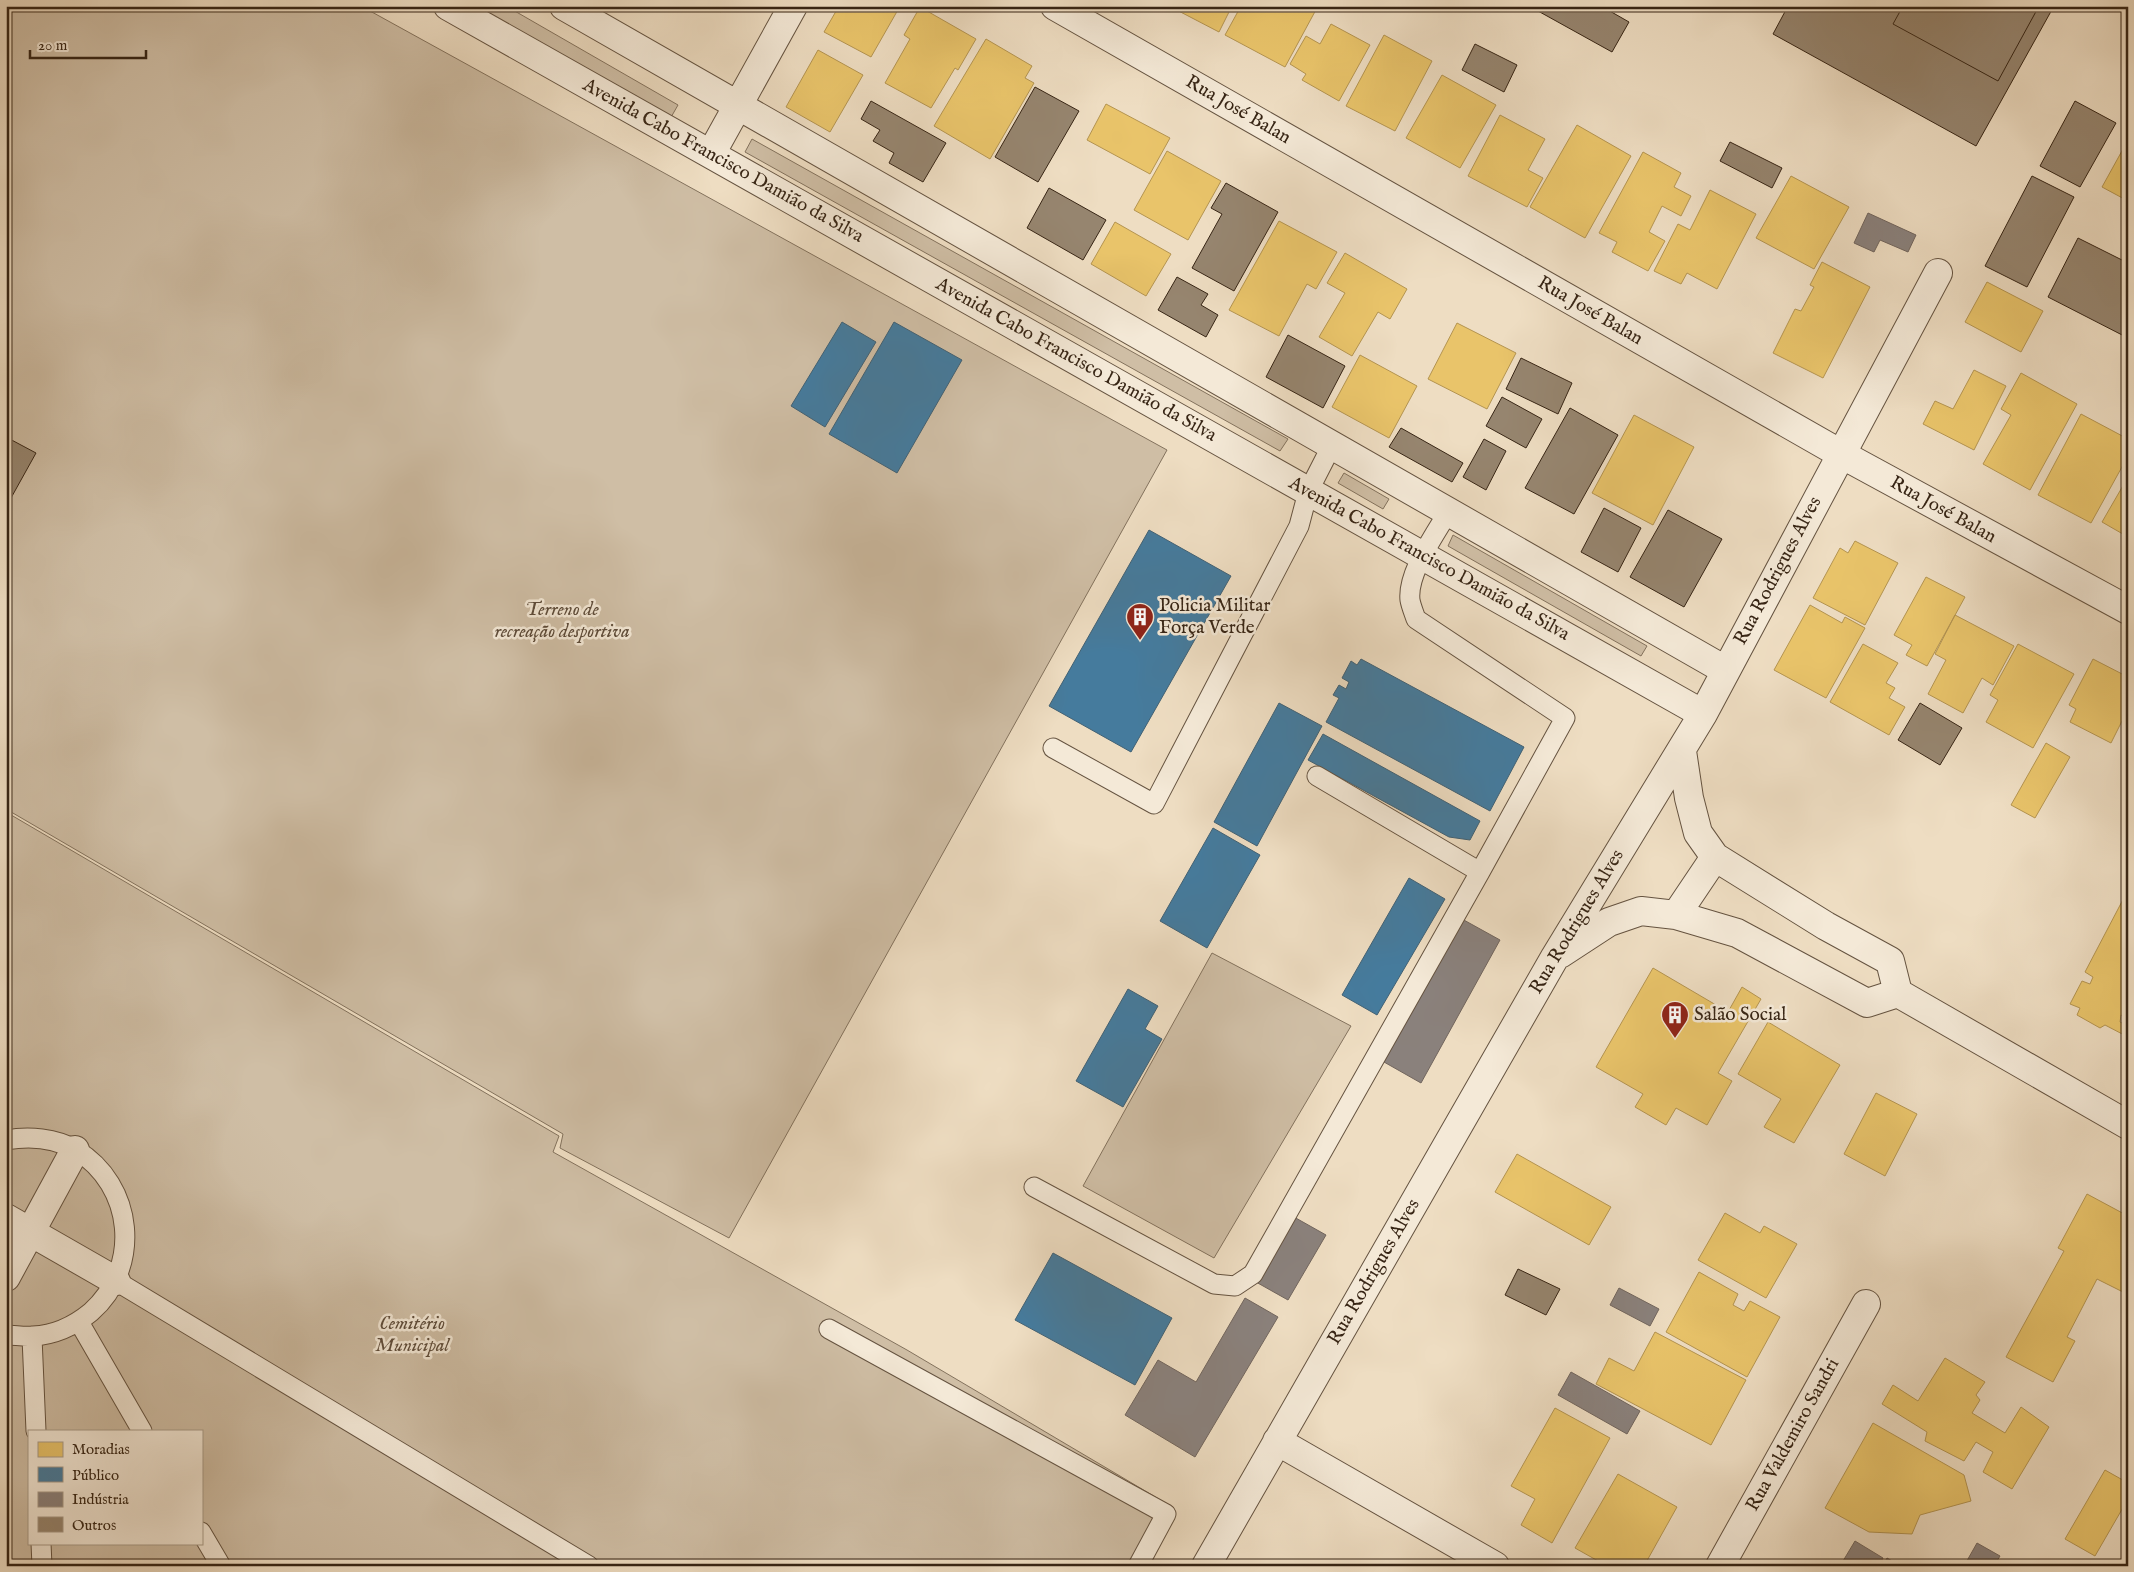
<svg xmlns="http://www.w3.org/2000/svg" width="2134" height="1572" viewBox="0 0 2134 1572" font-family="'IM FELL English',serif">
<rect width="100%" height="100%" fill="#eeddc2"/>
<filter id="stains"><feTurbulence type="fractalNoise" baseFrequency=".004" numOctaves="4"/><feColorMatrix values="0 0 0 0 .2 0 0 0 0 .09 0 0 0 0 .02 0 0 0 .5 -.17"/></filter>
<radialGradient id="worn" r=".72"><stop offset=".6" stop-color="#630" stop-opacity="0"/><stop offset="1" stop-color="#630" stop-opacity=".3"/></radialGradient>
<!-- green -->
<path fill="#cfbea5" stroke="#83725d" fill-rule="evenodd" d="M6,6H361L1167,450L729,1238L560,1148L563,1134L6,809Z
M473,6H506L678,105L670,119Z
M752,139L1288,439L1280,451L745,152Z
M1344,473L1389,499L1383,509L1338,483Z
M1453,535L1647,646L1641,656L1448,546Z
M6,812L559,1136L553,1152L907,1350L1174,1508L1142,1566H6ZM29,1431H201V1543H29Z
M1212,953L1351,1026L1214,1258L1083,1186Z"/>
<!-- homes -->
<path fill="#e9c46a" stroke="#b49450" d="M711,6H724L721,12Z
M839,6H897L899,8L871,57L824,32Z
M1169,6H1232L1219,32Z
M1241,6H1318L1285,67L1225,35Z
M920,7L976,39L958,70L955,68L931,108L885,83L910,39L904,35Z
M1331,24L1370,45L1339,101L1302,80L1306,74L1290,64L1306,36L1320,44Z
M1384,35L1432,61L1395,131L1346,106Z
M986,39L1032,66L1025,78L1034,83L990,159L934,126Z
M818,50L863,75L830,132L786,107Z
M1442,75L1496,105L1460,168L1406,138Z
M1106,104L1170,138L1150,174L1087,140Z
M1500,115L1545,139L1528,170L1543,178L1527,207L1468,176Z
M1577,125L1631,156L1585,238L1530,207Z
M2128,140V201L2102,187Z
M1167,151L1221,181L1188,240L1134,210Z
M1643,152L1681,173L1674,187L1691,196L1681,216L1662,206L1649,232L1665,241L1648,271L1612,252L1617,242L1599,233Z
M1791,176L1849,207L1814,269L1756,238Z
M1710,190L1756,214L1717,289L1687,273L1681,284L1654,271L1678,224L1690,230Z
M1279,221L1337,252L1316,289L1307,284L1279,336L1229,310Z
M1115,222L1171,254L1146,296L1091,264Z
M1345,253L1407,289L1390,319L1378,312L1352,356L1319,337L1345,293L1327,283Z
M1822,262L1870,287L1823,378L1773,353L1795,309L1801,311L1814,287L1810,285Z
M1987,282L2043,311L2021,352L1965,322Z
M1457,323L1516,353L1487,409L1428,379Z
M1360,355L1417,386L1389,438L1332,407Z
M1974,370L2006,386L1974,450L1923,424L1935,401L1953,409Z
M2021,373L2077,404L2030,490L1983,464L2011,415L2001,409Z
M2081,414L2128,439V456L2091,523L2038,495Z
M1634,415L1694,447L1653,525L1592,493Z
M2128,477V537L2102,522Z
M1855,541L1898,563L1865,625L1813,598L1840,548L1848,553Z
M1926,577L1965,597L1927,666L1906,655L1912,645L1894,635Z
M1810,605L1842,623L1845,617L1865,628L1826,698L1774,670Z
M1955,615L2014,646L1993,685L1982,678L1963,713L1928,694L1946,660L1935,654Z
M1863,644L1898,663L1886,683L1895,688L1889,698L1905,707L1889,735L1830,702Z
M2018,644L2074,674L2033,748L1986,722L1998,700L1990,695Z
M2093,659L2128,677V724L2122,721L2111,743L2070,722L2076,709L2069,705Z
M2046,743L2070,757L2035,818L2011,805Z
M2128,890V1019L2121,1015L2120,1022L2128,1026V1037L2105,1025L2100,1028L2077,1015L2080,1008L2070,1004L2082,981L2090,984L2093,977L2085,972Z
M1653,968L1728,1012L1742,987L1761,999L1718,1073L1732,1081L1707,1125L1676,1108L1666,1125L1635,1107L1643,1094L1596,1067Z
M1768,1022L1840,1065L1794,1143L1764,1127L1781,1099L1738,1074Z
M1876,1093L1917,1114L1885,1176L1844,1154Z
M1517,1154L1611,1207L1589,1245L1495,1192Z
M2087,1194L2128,1216V1288L2125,1293L2097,1279L2067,1337L2075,1341L2053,1382L2006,1357L2064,1251L2058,1248Z
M1725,1213L1760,1233L1764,1226L1797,1244L1766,1298L1698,1260Z
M1699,1272L1738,1294L1733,1305L1744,1311L1750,1301L1780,1317L1747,1377L1666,1332Z
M1655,1332L1746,1380L1711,1445L1596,1384L1609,1358L1634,1371Z
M1945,1358L1985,1382L1976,1395L1980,1400L1972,1413L2005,1433L2021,1407L2049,1427L2012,1489L1983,1472L1993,1452L1976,1442L1964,1461L1925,1441L1927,1432L1882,1404L1893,1385L1918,1401Z
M1555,1408L1610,1438L1552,1543L1521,1525L1535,1499L1511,1486Z
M1873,1423L1964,1475L1971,1501L1920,1515L1912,1534L1869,1532L1825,1508Z
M2105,1470L2128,1483V1499L2095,1556L2065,1539Z
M1618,1474L1677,1507L1644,1566H1607L1575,1548Z"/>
<!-- public -->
<path fill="#457b9d" stroke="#416174" d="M842,322L876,342L825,427L791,406Z
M894,322L962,360L897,473L829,434Z
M1149,530L1231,576L1131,752L1049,706Z
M1361,659L1524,747L1490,811L1326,722L1339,698L1333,695L1339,685L1346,689L1349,682L1342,678L1351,661L1357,665Z
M1279,703L1322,726L1257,846L1214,822Z
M1323,734L1480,821L1470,840L1449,837L1308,760Z
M1213,828L1260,855L1207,948L1160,921Z
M1409,878L1445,899L1377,1015L1342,995Z
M1128,989L1158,1006L1145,1029L1162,1039L1123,1107L1076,1081Z
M1053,1253L1172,1318L1135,1385L1015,1320Z"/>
<!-- industry -->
<path fill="#8a817c" stroke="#71655d" d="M1868,213L1916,235L1908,252L1880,240L1874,252L1854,243Z
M1462,919L1500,940L1421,1083L1384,1062Z
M1294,1217L1326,1235L1288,1300L1256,1282Z
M1619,1288L1659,1309L1650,1326L1610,1305Z
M1245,1298L1278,1317L1195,1457L1125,1415L1158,1360L1196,1382Z
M1571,1372L1640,1411L1627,1434L1558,1395Z
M1855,1541L1883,1558L1879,1566H1840Z
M1977,1543L2000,1556L1994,1566H1964Z
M1887,1558L1901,1566H1883Z"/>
<!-- building -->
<path fill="#96856f" stroke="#372515" d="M1529,6H1601L1629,22L1612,52Z
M1788,6H2054L1976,146L1773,34Z
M1903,6H2039L1998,81L1893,24Z
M1475,44L1517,65L1504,92L1462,70Z
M1035,87L1079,111L1038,182L995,157Z
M871,101L946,143L923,182L889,163L894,153L873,141L880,130L861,119Z
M2075,101L2116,123L2080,187L2040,166Z
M1730,142L1782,168L1772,188L1720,161Z
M2032,176L2074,197L2027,287L1985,266Z
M1226,183L1278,212L1234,291L1192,268L1222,214L1211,208Z
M1049,188L1106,220L1083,260L1027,228Z
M2078,238L2128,263V338L2048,297Z
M1177,277L1208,294L1201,305L1218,315L1206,337L1158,310Z
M1288,335L1345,366L1323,408L1266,377Z
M1521,358L1572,383L1558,414L1506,389Z
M1502,397L1542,419L1526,448L1486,426Z
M1570,408L1618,435L1574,514L1525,488Z
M1401,428L1463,463L1452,482L1389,447Z
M6,437L36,453L6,507Z
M1484,439L1506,451L1486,490L1463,477Z
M1604,508L1641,528L1618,572L1581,552Z
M1668,510L1722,539L1684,607L1630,577Z
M1920,703L1962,728L1940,765L1898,740Z
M1518,1269L1560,1289L1546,1315L1505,1295Z"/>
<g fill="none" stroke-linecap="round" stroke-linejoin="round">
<defs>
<path id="lane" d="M1053,748L1154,804L1299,526L1308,492L1332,445
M1317,776L1480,872
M6,1140C29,1136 55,1138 76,1150C134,1185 142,1267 91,1312C74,1326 55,1335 33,1336C24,1337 15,1335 6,1335
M1034,1187L1214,1284L1235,1286L1253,1274L1480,872L1565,718L1416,619C1414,613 1411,606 1410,600C1407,573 1435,535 1448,512
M116,1281L589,1566
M79,1322L142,1431
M829,1329L1166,1514L1138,1566
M32,1337L36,1431
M201,1532L221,1566
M41,1543L42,1566"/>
<path id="street" d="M448,6L1703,714
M564,6L1725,670
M1055,6L1841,454L2128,610
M711,154L793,6
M1682,751L1689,798L1698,833L1715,857L1826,926L1890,961L1898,993L2128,1125
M1676,915L1715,857
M1560,954L1609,922L1641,911L1676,915L1737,933L1867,1003L1898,993
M6,1218L116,1281
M6,1277L75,1150
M1277,1441L1495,1566
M1206,1566L1555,957L1703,714L1938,273
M1720,1566L1866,1304"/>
</defs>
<!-- lane casing -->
<use href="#lane" stroke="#655340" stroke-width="21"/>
<!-- street casing -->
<use href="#street" stroke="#655340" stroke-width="30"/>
<!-- lane -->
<use href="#lane" stroke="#f4e9d7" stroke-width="19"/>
<!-- street -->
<use href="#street" stroke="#f4e9d7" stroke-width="28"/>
</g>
<!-- icons -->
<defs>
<symbol id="building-pin" viewBox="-11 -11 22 30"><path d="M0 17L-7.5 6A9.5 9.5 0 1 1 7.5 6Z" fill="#8f2418" stroke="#f4e9d7"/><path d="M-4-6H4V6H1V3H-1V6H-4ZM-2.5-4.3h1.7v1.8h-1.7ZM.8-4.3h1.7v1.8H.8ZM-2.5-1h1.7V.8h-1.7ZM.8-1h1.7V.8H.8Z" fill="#fff"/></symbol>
</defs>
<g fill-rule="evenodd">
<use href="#building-pin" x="1124" y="601" width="32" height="43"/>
<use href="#building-pin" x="1659" y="999" width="32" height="43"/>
</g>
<g text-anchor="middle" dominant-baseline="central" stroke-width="5" stroke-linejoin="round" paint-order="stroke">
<!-- street labels -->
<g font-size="19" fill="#372515" stroke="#f4e9d7">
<text transform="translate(1238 110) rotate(30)">Rua José Balan</text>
<text transform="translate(723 161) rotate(29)">Avenida Cabo Francisco Damião da Silva</text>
<text transform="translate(1590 311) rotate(30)">Rua José Balan</text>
<text transform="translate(1076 360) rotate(29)">Avenida Cabo Francisco Damião da Silva</text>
<text transform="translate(1943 510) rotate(29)">Rua José Balan</text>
<text transform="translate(1429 559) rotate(29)">Avenida Cabo Francisco Damião da Silva</text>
<text transform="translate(1778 571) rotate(-62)">Rua Rodrigues Alves</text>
<text transform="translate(1577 922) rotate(-59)">Rua Rodrigues Alves</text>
<text transform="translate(1374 1272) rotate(-60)">Rua Rodrigues Alves</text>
<text transform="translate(1793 1435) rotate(-61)">Rua Valdemiro Sandri</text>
</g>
<!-- poi labels -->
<g font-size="19" fill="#372515" stroke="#f4e9d7" text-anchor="start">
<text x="1159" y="606">Policia Militar<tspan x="1159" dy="22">Força Verde</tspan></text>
<text x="1694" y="1015">Salão Social</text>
</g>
<!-- park labels -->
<g font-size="19" font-style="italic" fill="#5d4b39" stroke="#f4e9d7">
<text x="562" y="610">Terreno de<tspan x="562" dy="22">recreação desportiva</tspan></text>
<text x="412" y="1324">Cemitério<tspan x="412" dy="22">Municipal</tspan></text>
</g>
</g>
<!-- margin -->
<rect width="2134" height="1572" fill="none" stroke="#eeddc2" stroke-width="25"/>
<rect x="8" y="8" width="2119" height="1557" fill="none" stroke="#372515" stroke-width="2.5"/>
<rect x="12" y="12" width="2109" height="1547" fill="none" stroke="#372515"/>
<!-- legend -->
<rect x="28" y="1430" width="175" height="115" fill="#f4e9d7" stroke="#a89b89"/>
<rect x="38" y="1442" width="25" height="15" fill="#e9c46a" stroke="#a89b89"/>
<text x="72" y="1454" font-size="15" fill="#372515">Moradias</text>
<rect x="38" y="1467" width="25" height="15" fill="#457b9d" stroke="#a89b89"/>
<text x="72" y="1480" font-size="15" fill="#372515">Público</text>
<rect x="38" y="1492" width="25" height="15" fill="#8a817c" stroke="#a89b89"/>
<text x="72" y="1504" font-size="15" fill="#372515">Indústria</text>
<rect x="38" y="1517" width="25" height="15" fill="#96856f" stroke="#a89b89"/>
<text x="72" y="1530" font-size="15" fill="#372515">Outros</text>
<!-- scale -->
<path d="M30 50v8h116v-8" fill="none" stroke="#372515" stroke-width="2.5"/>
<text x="38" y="50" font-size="15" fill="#372515" stroke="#f4e9d7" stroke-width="4" paint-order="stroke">20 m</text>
<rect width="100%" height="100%" filter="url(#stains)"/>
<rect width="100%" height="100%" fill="url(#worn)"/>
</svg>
